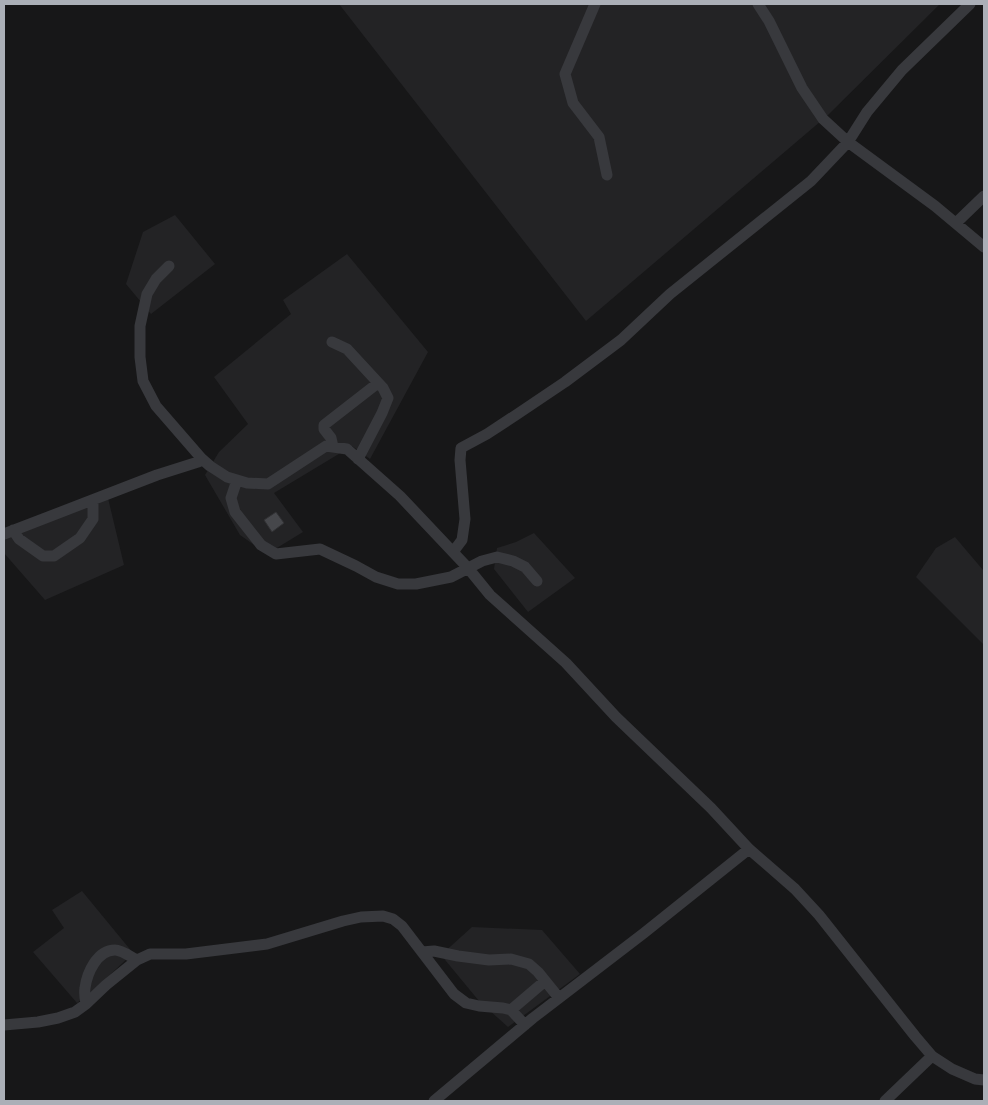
<svg xmlns="http://www.w3.org/2000/svg" width="988" height="1105" viewBox="0 0 988 1105" font-family="Montserrat,sans-serif">
<rect width="100%" height="100%" fill="#171718"/>
<!-- built -->
<path fill="#232325" d="M339,4H940L828,115L586,321Z
M175,215L215,264L151,314L126,284L143,232Z
M347,254L428,352L370,459L352,446L274,493L303,532L267,554L240,535L205,475L219,452L248,424L214,377L291,314L283,300Z
M108,498L124,565L45,600L4,553V537Z
M534,533L575,578L528,612L494,569L497,548L516,542Z
M955,537L983,570H984V645L916,577L936,548Z
M82,891L133,953L95,989L77,1003L33,952L64,928L52,910Z
M472,927L542,930L580,974L508,1027L479,1001L441,955Z"/>
<!-- building -->
<path fill="#46474b" stroke="#313134" d="M276,512L284,523L272,532L264,520Z"/>
<g fill="none" stroke-linecap="round" stroke-linejoin="round">
<!-- minor -->
<path stroke="#38393d" stroke-width="11" d="M595,4L565,74L573,103L599,137L607,175
M758,4L769,21L802,88L823,119L848,142L935,206L984,247
M956,223L984,196
M169,266L156,279L147,294L140,326V357L143,381L156,406L202,459L210,466L227,477L247,483L268,484L326,446L347,449L400,496L468,568L490,595L566,663L616,717L711,808L749,849L795,889L819,915L915,1036L932,1056L952,1069L975,1079L984,1080
M332,342L347,349L383,388L388,398L382,413L358,459
M333,447L331,438L324,429V425L378,383
M237,480L231,498L235,512L261,545L276,554L320,549L356,566L376,577L398,584H416L451,577L482,561L497,557L513,561L525,567L537,581
M13,530L19,539L43,556H54L80,538L93,519V500
M4,534L157,475L198,462L202,459
M453,552L462,540L465,519L460,460L461,448L487,434L516,415L565,382L621,340L670,294L811,181L848,142L867,112L902,70L970,4
M422,952L434,951L458,956L489,960L511,959L529,964L538,972L559,998
M86,1004C85,999 84,994 85,988C87,973 97,950 115,950C122,950 131,957 137,960
M511,1010L545,981
M4,1025L38,1022L58,1018L75,1012L86,1004L106,985L137,960L150,954H186L267,944L343,921L361,917L383,916L393,919L402,926L454,994L466,1003L479,1006L503,1008L511,1010L525,1025
M434,1101L533,1018L644,933L749,849
M885,1101L932,1056"/>
</g>
<!-- border -->
<rect width="988" height="1105" fill="none" stroke="#abafb7" stroke-width="10"/>
</svg>
